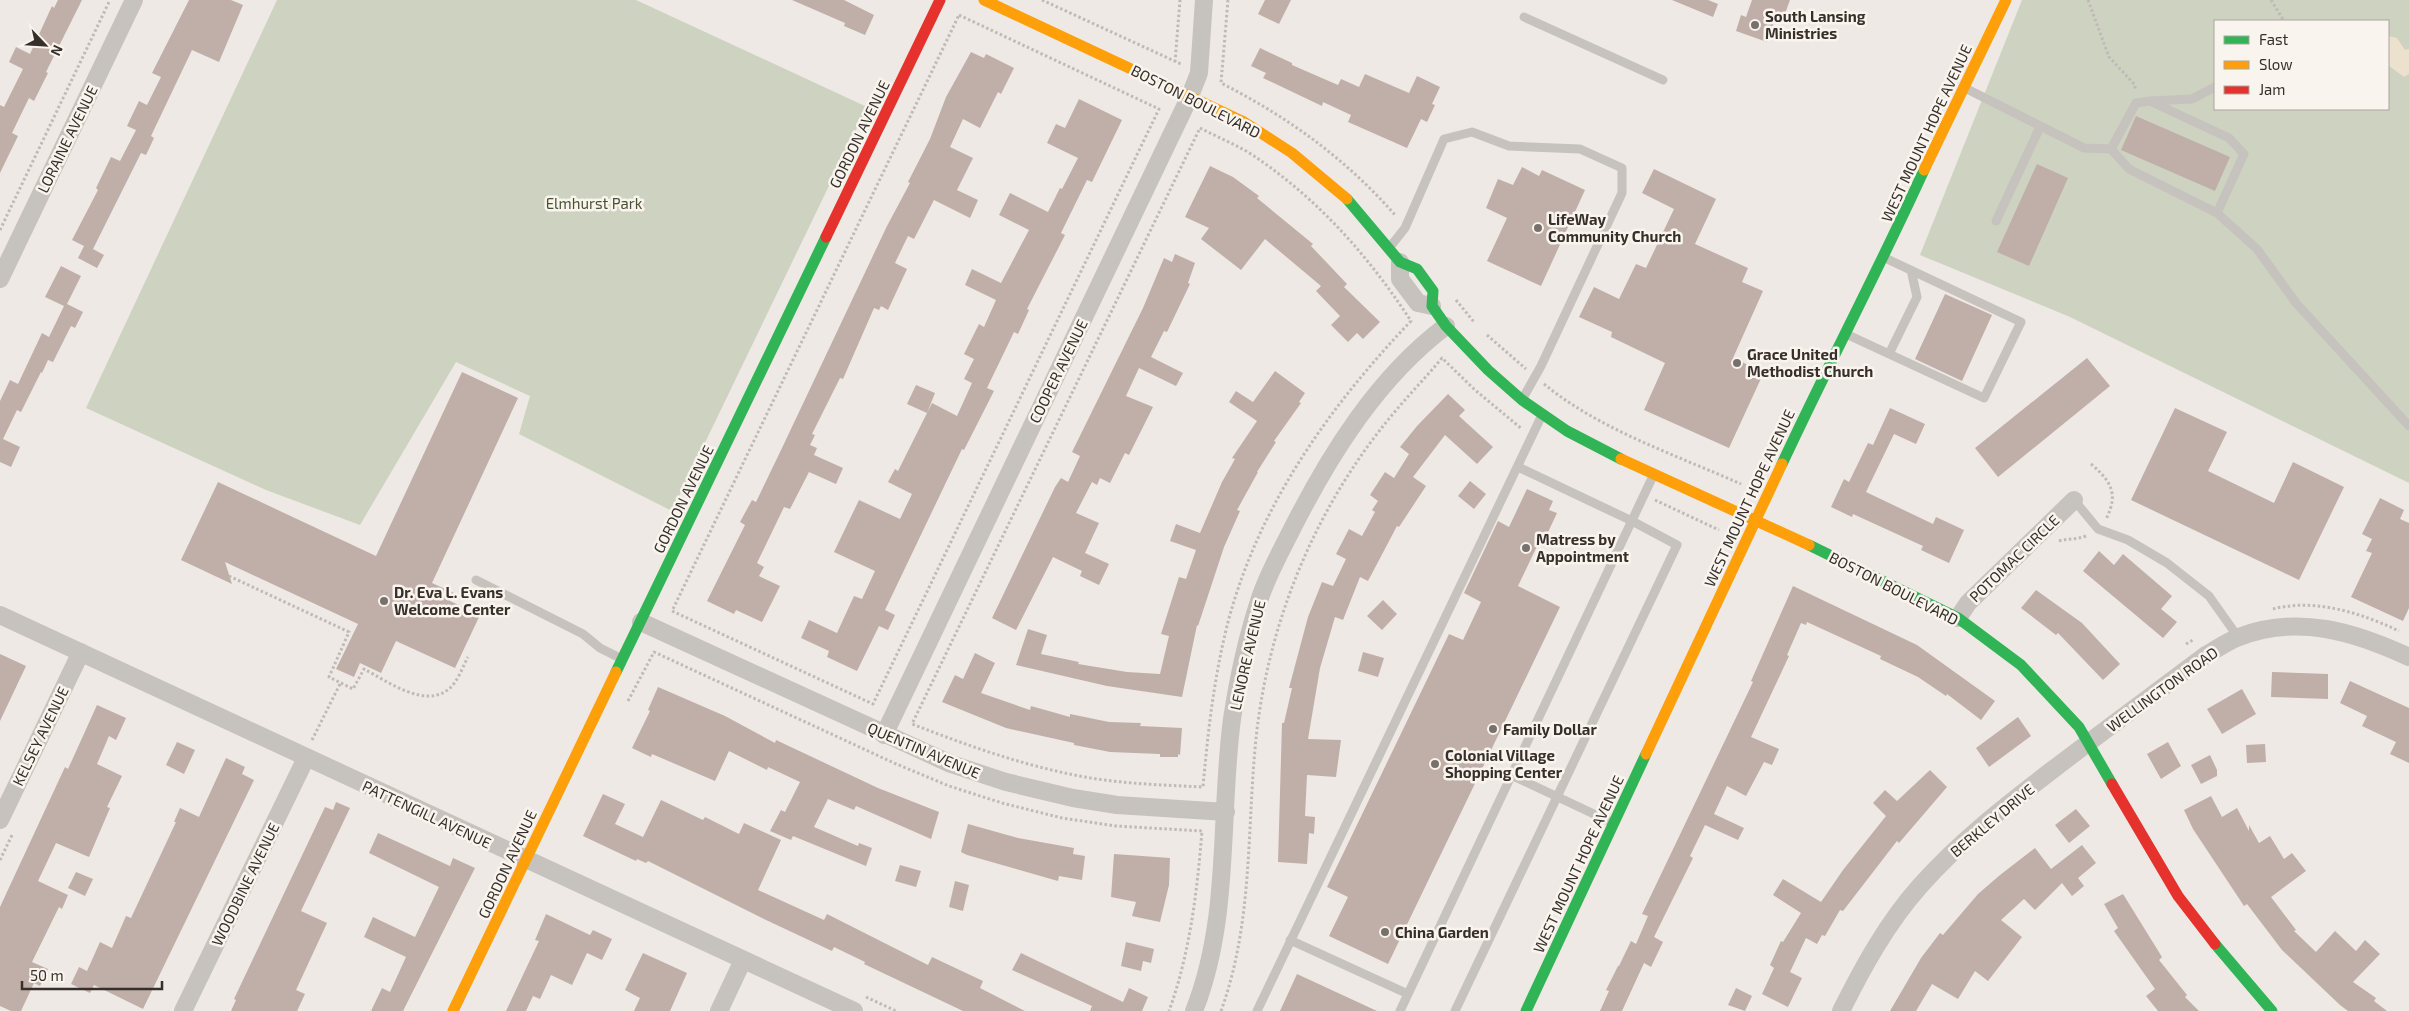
<svg xmlns="http://www.w3.org/2000/svg" width="2409" height="1011" viewBox="0 0 2409 1011" font-family="'Exo 2',sans-serif">
<rect width="100%" height="100%" fill="#eee9e4"/>
<!-- green -->
<path fill="#ced2c0" fill-rule="evenodd" d="M277,0H636L867,107L672,511L519,434L530,396L456,362L360,525L266,490L86,408Z
M2022,0H2409V483L2070,317L1920,255ZM2215,21H2388V109H2215Z"/>
<!-- sand -->
<path fill="#ebe1cd" d="M2388,36L2397,38L2405,50L2409,49V74L2404,77L2388,65Z"/>
<!-- building -->
<path fill="#c0afa8" d="M58,0H82L46,72L48,73L34,101L29,98L12,133L18,136L0,173V105L4,107L23,69L9,62L16,47L30,54L52,6L54,8Z
M189,0H231L243,5L219,62L192,50L151,136L154,138L146,155L141,153L93,249L104,255L97,268L78,258L84,246L72,240L98,190L96,188L111,157L120,161L136,130L127,126L139,101L147,105L161,77L152,73Z
M792,0H844L874,15L865,35L844,26L845,23Z
M1265,0H1291L1279,24L1258,14Z
M1672,0H1708L1718,4L1713,17Z
M1752,0H1790L1783,19L1776,16L1767,42L1736,31L1741,15L1746,17Z
M1260,48L1292,63V65L1338,85L1341,79L1359,87L1365,74L1409,93L1417,76L1440,87L1432,104L1435,105L1427,122L1421,119L1407,148L1348,122L1351,115L1323,102L1322,106L1263,78L1266,73L1251,66Z
M971,52L984,58L986,54L1014,68L1001,94L998,92L980,128L963,119L950,147L973,158L957,190L978,200L970,218L934,200L914,239L908,236L895,263L907,269L888,310L881,306L879,310L874,308L843,379L840,378L812,434L815,435L810,445L817,448L814,455L843,468L836,484L809,472L790,509L784,507L757,563L764,567L759,576L780,586L762,622L736,610L734,614L707,601L745,525L740,522L752,500L756,502L782,448L887,226L910,183L908,182L930,139L946,97Z
M1079,99L1122,120L1092,182L1087,180L1061,233L1065,235L1027,309L1029,310L1018,334L1014,332L987,388L994,391L964,450L962,449L885,610L895,615L888,630L879,626L857,671L827,657L829,651L801,638L809,620L837,633L854,596L862,599L875,571L834,552L859,500L900,519L912,494L888,482L895,469L898,471L932,403L957,416L972,383L964,379L974,359L964,354L979,324L984,327L996,300L965,285L972,269L1001,283L1029,230L999,215L1010,193L1048,212L1060,188L1062,189L1078,158L1047,143L1056,124L1065,128Z
M2136,116L2230,157L2215,191L2121,150Z
M2037,164L2068,178L2029,266L1997,252Z
M1210,166L1233,177L1259,196L1257,198L1313,244L1311,246L1347,284L1344,287L1380,322L1363,339L1357,333L1348,342L1331,325L1340,316L1316,291L1321,286L1265,239L1241,270L1201,239L1209,228L1185,217Z
M1522,167L1539,176L1542,170L1585,190L1541,286L1487,261L1507,218L1486,208L1498,179L1513,185Z
M1654,169L1716,199L1695,244L1748,268L1742,282L1763,291L1733,358L1764,372L1729,448L1644,410L1665,363L1611,337L1612,332L1579,317L1594,287L1619,299L1636,264L1646,268L1674,209L1642,193Z
M1175,254L1195,263L1188,283L1190,284L1167,332L1164,331L1151,357L1183,373L1176,386L1139,368L1126,396L1153,407L1129,455L1125,453L1110,483L1100,478L1097,485L1092,482L1076,513L1099,523L1085,553L1109,564L1099,585L1080,576L1082,571L1053,557L1016,630L992,618L1055,487L1061,478L1068,482L1080,456L1072,452L1143,308L1164,258L1172,262Z
M61,266L81,276L67,304L83,312L75,328L71,326L53,362L48,360L42,373L41,372L21,412L17,410L3,439L20,447L11,467L0,462V401L10,380L18,384L42,333L49,337L64,306L45,297Z
M1945,294L1992,315L1962,381L1915,359Z
M2087,358L2110,386L1998,477L1975,448Z
M1275,371L1305,393L1299,402L1301,403L1274,441L1276,442L1257,472H1258L1237,510L1240,511L1224,547L1198,626L1197,625L1182,697L1107,686L1016,665L1028,629L1047,635L1041,654L1079,662L1078,664L1127,672L1160,674L1169,636L1161,634L1179,577L1186,579L1196,550L1170,541L1176,524L1200,533L1222,482L1235,459L1232,458L1257,421L1229,402L1236,391L1253,402Z
M462,372L518,398L432,583L454,593L450,601L480,615L455,668L396,641L381,673L360,663L354,677L336,669L358,624L225,562L232,584L181,560L218,482L376,556Z
M916,385L935,393L927,413L907,404Z
M1448,394L1465,410L1459,416L1493,447L1477,464L1445,435L1413,477L1426,486L1399,527L1397,526L1368,581L1360,577L1343,620L1335,617L1320,668L1308,739L1341,740L1336,777L1307,775L1305,816L1315,817L1314,834L1309,833L1307,864L1278,862L1282,723H1284L1292,688H1289L1308,617L1322,582L1333,586L1346,559L1336,554L1349,529L1362,536L1375,512L1372,510L1378,501L1370,495L1385,472L1394,478L1409,454L1400,447L1417,426Z
M1890,408L1925,424L1916,444L1894,434L1866,492L1933,524L1936,517L1964,530L1949,563L1921,550L1923,546L1853,514L1852,517L1831,507L1844,479L1849,482L1868,443L1873,445Z
M2175,408L2227,432L2208,471L2274,503L2293,462L2344,487L2299,580L2131,500Z
M1470,481L1486,494L1474,509L1458,496Z
M1527,489L1553,501L1549,510L1557,513L1543,543L1539,542L1518,586L1560,607L1388,964L1329,936L1348,897L1327,887L1449,634L1463,640L1481,602L1464,593L1498,521L1509,527Z
M2380,498L2404,510L2400,519L2409,523V608L2403,621L2351,597L2372,553L2366,551L2372,539L2362,534Z
M2099,551L2114,565L2123,554L2172,596L2161,609L2177,622L2163,638L2083,571Z
M1793,586L1917,645L1995,701L1981,720L1947,694L1946,696L1918,677L1880,659L1881,656L1807,622L1806,625L1801,623L1787,655L1789,656L1751,737L1779,749L1772,765L1764,762L1746,796L1727,786L1714,814L1744,828L1738,840L1705,825L1690,856L1693,858L1654,937L1663,942L1651,967L1644,963L1622,1011H1600L1609,991L1606,990L1618,966H1619L1631,941L1636,944L1648,916L1642,914L1753,682L1751,681Z
M2036,590L2082,623L2120,664L2103,680L2058,633L2056,635L2021,608Z
M1383,600L1397,614L1382,630L1367,616Z
M1363,652L1384,658L1378,677L1358,671Z
M975,653L995,663L981,693L1030,710L1031,706L1070,717V714L1109,722L1141,723L1140,726L1182,728L1180,755L1178,754V757H1160V754L1110,752L1074,745V743L1006,728L942,702L955,675L963,679Z
M0,654L26,666L0,721Z
M2272,672L2328,674V699L2271,697Z
M2350,681L2409,708V763L2390,754L2396,742L2362,726L2367,716L2340,703Z
M658,687L725,716L775,743L776,740L878,788L939,812L931,839L856,806L854,810L828,799L814,827L858,846L859,843L872,848L866,866L793,836L791,840L770,831L781,810L785,812L800,782L768,767L767,770L729,751L715,781L652,754L651,757L632,748L650,711L648,710Z
M2242,689L2256,714L2222,734L2207,709Z
M97,705L126,718L116,740L109,736L97,764L122,776L107,807L110,808L89,857L56,843L38,881L68,895L62,909L59,907L32,962L48,969L40,986L34,983L21,1011H11L0,1006V907L65,767L68,769Z
M2018,717L2031,736L1989,767L1976,748Z
M177,742L195,750L184,774L166,765Z
M2168,742L2181,766L2161,779L2147,754Z
M2265,744L2266,762L2247,763L2246,745Z
M2210,755L2217,770V776L2201,784L2191,765Z
M226,758L245,767L242,774L254,780L143,1009L94,985L90,993L71,984L79,967L87,971L100,942L112,948L126,916L131,918L176,822H174L180,808L199,817Z
M1930,770L1947,787L1899,843L1897,841L1843,911L1840,910L1825,936L1822,935L1817,944L1806,938L1790,972L1802,978L1788,1007L1762,994L1774,968L1770,965L1781,941L1783,942L1801,913L1773,895L1783,879L1821,902L1843,870L1886,816L1873,803L1885,790L1897,801Z
M603,794L625,804L615,824L643,837L661,800L703,820L705,817L739,834L744,823L781,840L758,890L824,920L827,914L928,965L932,957L983,981L980,988L1025,1011H963L864,964L865,962L834,947L832,951L764,919L648,861L646,863L637,859L636,861L583,836Z
M2211,796L2222,817L2237,808L2249,831V825L2259,843L2270,836L2284,859L2292,853L2306,871L2271,897L2296,930L2294,931L2316,952L2335,931L2356,951L2365,940L2380,954L2353,982L2376,998L2374,1001L2387,1011H2348L2340,1005L2282,950L2247,904L2244,906L2193,829L2184,810Z
M336,802L350,808L301,911L327,923L296,990L305,994L297,1011H231L236,1000L234,999L325,807L333,810Z
M2076,809L2090,826L2069,843L2055,825Z
M968,824L1018,838L1074,848L1073,854L1085,856L1082,880L1059,876L1058,881L967,855L961,852Z
M378,833L450,866L453,858L475,868L403,1011H371L382,988L390,992L406,957L364,937L373,917L415,937L439,887L369,853Z
M2082,845L2096,863L2078,878L2084,886L2072,896L2062,883L2035,910L2024,899L2001,920L2022,937L1988,981L1975,971L1958,999L1932,984L1916,1011H1890L1921,958L1940,933L1943,935L1978,894L2000,875L2035,848L2051,869Z
M1114,854L1170,858L1169,885L1160,922L1132,916L1136,902L1111,897Z
M900,865L921,871L916,887L895,881Z
M76,872L93,879L85,896L68,888Z
M955,881L969,885L963,911L949,907Z
M2123,894L2162,957L2159,960L2187,995L2185,997L2199,1011H2158L2146,996L2155,989L2114,931L2118,928L2104,904Z
M546,914L590,935L593,930L612,939L602,960L587,953L572,985L551,975L540,999L533,996L526,1011H506L539,941L535,940Z
M1126,942L1154,949L1151,963L1143,961L1141,971L1121,966Z
M643,953L687,973L670,1011H634L640,998L625,990Z
M1021,953L1123,1002L1129,988L1148,997L1142,1011H1090L1092,1006L1012,970Z
M1297,974L1377,1011H1280Z
M1736,988L1752,996L1745,1011L1728,1005Z"/>
<g fill="none" stroke-linecap="round" stroke-linejoin="round">
<!-- path -->
<path stroke="#bfbab6" stroke-width="3" stroke-dasharray="2.5 2.5" stroke-linecap="butt" d="M1042,0L1181,64
M1228,0L1221,83C1288,117 1346,159 1395,215
M2088,0L2109,57L2135,85V90
M2271,0L2284,21
M959,15L1159,109L873,704L672,611Z
M1175,62L1180,0
M1200,128C1219,138 1240,146 1257,158C1321,202 1369,257 1411,321C1329,407 1259,505 1228,622C1214,677 1208,731 1203,787C1164,785 1124,784 1085,777C1024,766 969,746 912,724Z
M0,230L110,0
M1456,300L1474,322
M1487,335L1526,369
M1544,384C1600,430 1676,455 1741,484
M2091,464C2111,481 2119,494 2106,519
M1655,500L1719,530
M2059,541C2068,538 2076,540 2086,536
M229,576L349,632L329,677L353,689L364,669C387,681 426,710 450,688C458,681 463,666 468,657
M2273,609C2315,598 2361,613 2399,631
M2186,644L2193,640
M628,701L654,652L894,763L949,786L1002,803L1062,818L1116,826L1202,831C1197,892 1190,953 1169,1011
M312,740L341,682
M0,860L13,833
M866,997L896,1011
M1221,1011C1252,925 1247,839 1255,749C1265,634 1309,521 1380,430C1399,405 1422,382 1442,358L1475,390L1522,429"/>
<!-- lane -->
<path stroke="#c6c2bd" stroke-width="9" d="M1524,17L1663,80
M1963,87L2084,148L2111,149
M2151,101L2192,99L2215,87
M2217,213L2244,154L2229,138L2150,101L2136,103L2111,149L2129,169L2217,213L2257,249L2296,303L2409,426
M1996,221L2040,127
M1390,247L1405,228L1444,139L1472,132L1509,146L1580,149L1622,168V193L1541,366L1523,398
M1846,334L1984,398L2021,322L1885,258
M1889,354L1917,297L1911,270
M2074,500L2098,529L2128,540L2167,563L2209,596L2238,637
M476,580L583,634L600,648L620,658
M1511,775L1613,823
M1290,940L1408,994
M1257,1011L1542,415
M1400,1011L1653,476
M1455,1011L1677,545L1632,521L1518,467"/>
<!-- street -->
<path stroke="#c6c2bd" stroke-width="18" d="M1400,262V279L1418,303L1432,306
M0,279L134,0
M0,615L854,1011
M1958,618L1968,603L2074,500
M641,622L951,764L1006,782L1073,798L1117,805L1226,812
M884,735L1190,96L1199,73L1204,0
M0,820L81,652
M183,1011L306,758
M719,1011L743,960
M1194,1011C1231,918 1219,817 1232,719C1238,679 1247,637 1260,598C1268,574 1281,551 1292,529C1330,454 1378,377 1446,326
M1841,1011C1863,967 1887,923 1920,886C1959,842 2004,807 2051,771C2102,732 2154,694 2206,655C2217,649 2228,641 2239,637C2298,614 2355,632 2409,657"/>
<!-- fast -->
<path stroke="#30b455" stroke-width="11" d="M1347,199L1400,262L1417,269L1433,291L1432,306L1446,326L1488,370L1522,400L1567,431L1621,459
M1782,464C1828,365 1879,269 1924,170
M1809,545L1958,618L2021,665L2079,727L2112,784
M616,672L826,237
M2215,944L2272,1011
M1526,1011L1646,754"/>
<!-- slow -->
<path stroke="#ff9f0a" stroke-width="11" d="M984,0L1244,122L1292,153L1347,199
M1924,170L2006,0
M1621,459L1809,545
M1646,754L1782,464
M453,1011L616,672"/>
<!-- jam -->
<path stroke="#e5322d" stroke-width="11" d="M826,237L940,0
M2112,784L2178,896L2215,944"/>
</g>
<!-- markers -->
<g fill="#77706c" stroke="#f9f4ed" stroke-width="2">
<circle cx="1755" cy="25" r="5"/>
<circle cx="1538" cy="228" r="5"/>
<circle cx="1737" cy="363" r="5"/>
<circle cx="1526" cy="548" r="5"/>
<circle cx="384" cy="601" r="5"/>
<circle cx="1493" cy="729" r="5"/>
<circle cx="1435" cy="764" r="5"/>
<circle cx="1385" cy="932" r="5"/>
</g>
<g text-anchor="middle" dominant-baseline="central" stroke-width="5" stroke-linejoin="round" paint-order="stroke">
<!-- poi labels -->
<g font-size="15" font-weight="bold" fill="#372f2b" stroke="#f9f4ed" text-anchor="start">
<text x="1765" y="16">South Lansing<tspan x="1765" dy="17">Ministries</tspan></text>
<text x="1548" y="219">LifeWay<tspan x="1548" dy="17">Community Church</tspan></text>
<text x="1747" y="354">Grace United<tspan x="1747" dy="17">Methodist Church</tspan></text>
<text x="1536" y="539">Matress by<tspan x="1536" dy="17">Appointment</tspan></text>
<text x="394" y="592">Dr. Eva L. Evans<tspan x="394" dy="17">Welcome Center</tspan></text>
<text x="1503" y="729">Family Dollar</text>
<text x="1445" y="755">Colonial Village<tspan x="1445" dy="17">Shopping Center</tspan></text>
<text x="1395" y="932">China Garden</text>
</g>
<!-- street labels -->
<g font-size="15" fill="#372f2b" stroke="#f9f4ed">
<text transform="translate(1196 101) rotate(27)">BOSTON BOULEVARD</text>
<text transform="translate(1926 133) rotate(-65)">WEST MOUNT HOPE AVENUE</text>
<text transform="translate(859 134) rotate(-64)">GORDON AVENUE</text>
<text transform="translate(67 139) rotate(-64)">LORAINE AVENUE</text>
<text transform="translate(1058 371) rotate(-64)">COOPER AVENUE</text>
<text transform="translate(1749 498) rotate(-65)">WEST MOUNT HOPE AVENUE</text>
<text transform="translate(683 499) rotate(-64)">GORDON AVENUE</text>
<text transform="translate(2014 558) rotate(-44)">POTOMAC CIRCLE</text>
<text transform="translate(1894 588) rotate(27)">BOSTON BOULEVARD</text>
<text transform="translate(1247 655) rotate(-77)">LENORE AVENUE</text>
<text transform="translate(2162 689) rotate(-36)">WELLINGTON ROAD</text>
<text transform="translate(40 736) rotate(-64)">KELSEY AVENUE</text>
<text transform="translate(924 750) rotate(23)">QUENTIN AVENUE</text>
<text transform="translate(427 814) rotate(25)">PATTENGILL AVENUE</text>
<text transform="translate(1992 820) rotate(-40)">BERKLEY DRIVE</text>
<text transform="translate(507 864) rotate(-65)">GORDON AVENUE</text>
<text transform="translate(1578 864) rotate(-65)">WEST MOUNT HOPE AVENUE</text>
<text transform="translate(245 884) rotate(-64)">WOODBINE AVENUE</text>
</g>
<!-- park labels -->
<g font-size="15" fill="#455331" stroke="#f9f4ed">
<text x="594" y="203">Elmhurst Park</text>
</g>
</g>
<!-- legend -->
<rect x="2214" y="20" width="175" height="90" fill="#f9f4ed" stroke="#aba59f"/>
<rect x="2224" y="36" width="25" height="8" fill="#30b455" stroke="#aba59f"/>
<text x="2259" y="45" font-size="15" fill="#372f2b">Fast</text>
<rect x="2224" y="61" width="25" height="8" fill="#ff9f0a" stroke="#aba59f"/>
<text x="2259" y="70" font-size="15" fill="#372f2b">Slow</text>
<rect x="2224" y="86" width="25" height="8" fill="#e5322d" stroke="#aba59f"/>
<text x="2259" y="95" font-size="15" fill="#372f2b">Jam</text>
<!-- north arrow -->
<g transform="translate(45 45) rotate(115)" stroke="#f9f4ed" stroke-width="4" paint-order="stroke">
<path d="M0-4L9 19L0 12L-9 19Z" fill="#372f2b"/>
<text y="-8" font-size="14" font-weight="bold" text-anchor="middle" fill="#372f2b">N</text>
</g>
<!-- scale -->
<path d="M22 981v8h140v-8" fill="none" stroke="#372f2b" stroke-width="2.5"/>
<text x="30" y="981" font-size="15" fill="#372f2b" stroke="#f9f4ed" stroke-width="4" paint-order="stroke">50 m</text>
</svg>
